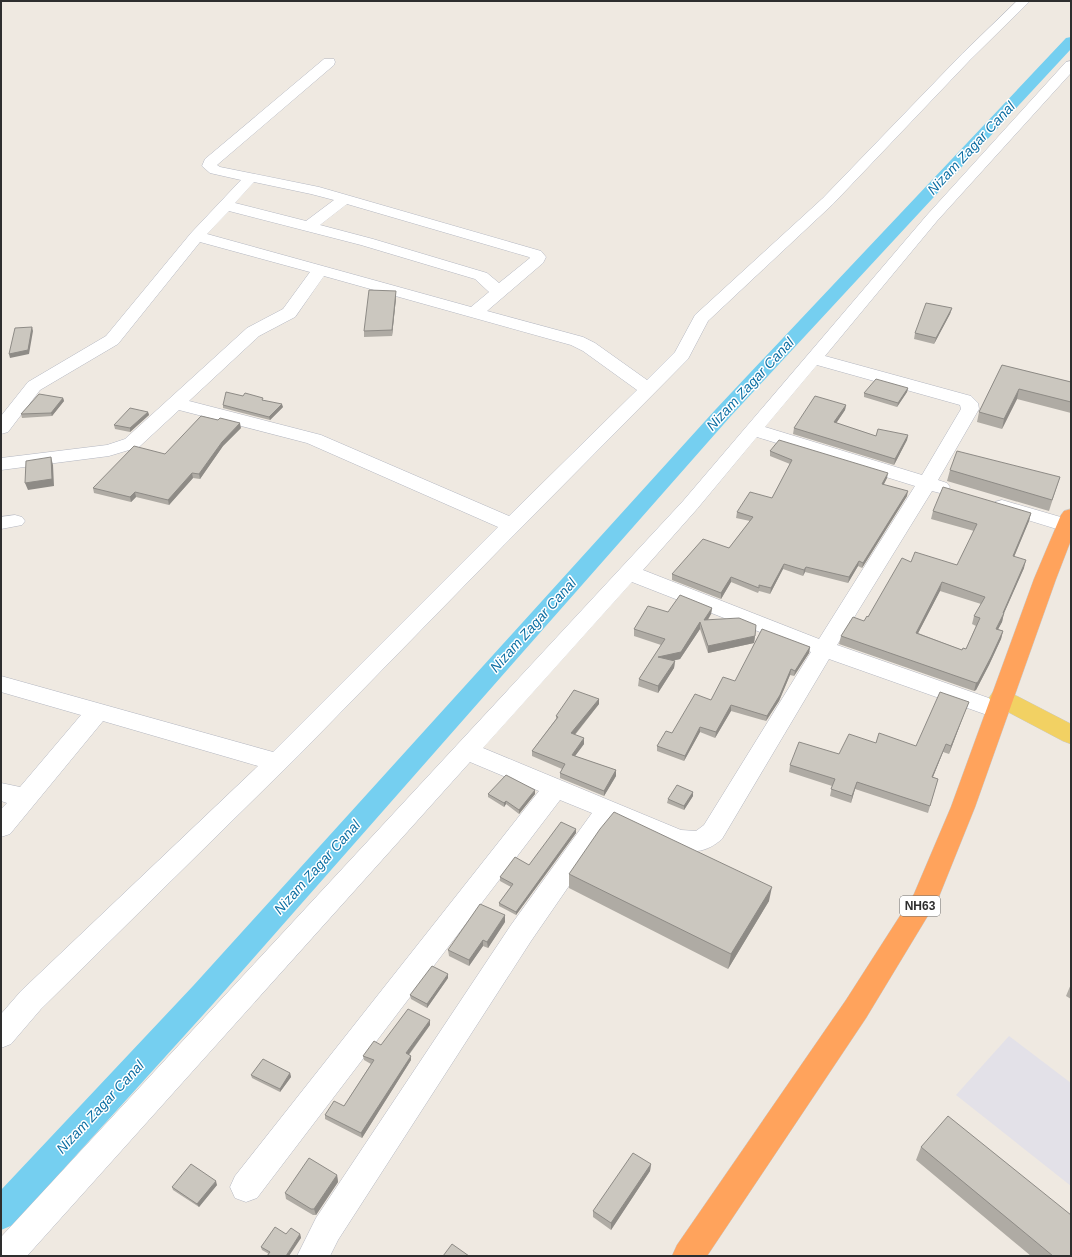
<svg xmlns="http://www.w3.org/2000/svg" width="1072" height="1257" viewBox="0 0 1072 1257" font-family="Helvetica,sans-serif">
<rect width="100%" height="100%" fill="#efe9e1"/>
<!-- industrial -->
<path fill="#e3e1e8" d="M1009,1036L1071,1083V1186L956,1095Z"/>
<g fill="none" stroke-linecap="round" stroke-linejoin="round">
<!-- canal -->
<path fill="#75cff0" fill-rule="evenodd" d="M1071,37V49L730,417L213,1004L13,1225L1,1230V1190L193,986L716,409L1066,38Z"/>
<defs>
<path id="minor" d="M1017,1H1030L970,60L833,204L708,321L688,359L504,545L299,755L41,1009L11,1044L1,1048V1014L21,991L258,766L103,721L10,834L1,837V809L7,803L1,801V783L20,787L81,715L1,692V676L273,752L498,527L307,443L179,410L139,447L109,456L1,470V458L107,445L125,439L247,328L283,309L310,272L200,242L118,344L40,390L8,432L1,434V416L28,382L106,336L191,233L241,180L210,173L202,166L205,159L324,59H334L335,62L334,65L217,165L220,167L319,187L541,251L546,257L543,263L487,311L583,337L595,343L647,380L675,352L695,315L823,198L962,54ZM254,182L311,194L334,200L306,221L235,203ZM347,204L529,257L530,258L499,283L487,273L373,239L320,225ZM229,211L361,245L475,279L489,292L471,307L207,234ZM324,276L571,345L583,351L637,390L509,516L321,435L189,401L259,336L295,317Z
M1071,61V73L937,221L825,356L971,396L978,403L979,409L938,480L947,483L950,487L947,491L940,493L932,491L837,645L1006,704L1010,710L1006,716L998,718L990,716L829,659L722,839C715,845 707,850 697,851C676,854 634,831 613,822L531,941L338,1240L330,1256H297L316,1218L511,925L592,813L560,800L257,1198L246,1202L235,1198L230,1187L235,1176L539,791L470,762L27,1256H1V1237L683,501L927,215L1066,62ZM817,365L960,405L961,409L922,475L765,427ZM757,437L915,486L819,639L643,570L697,509ZM632,582L811,652L704,825L696,831L681,830L483,748Z
M1002,500L1071,520V530L1067,531L1060,530L995,510L992,506L995,502Z
M15,515L22,517L25,521L22,525L1,529V517Z"/>
<path id="major" d="M1001,690L1009,692L1071,724V744L1063,741L993,704L989,698L993,692Z"/>
<path id="highway" d="M1071,509V540L1056,579L975,807L938,899L866,1018L707,1256H672L677,1245L846,1000L914,894L951,807L1034,579L1061,515L1064,511Z"/>
</defs>
<!-- minor casing -->
<use href="#minor" stroke="#b4b7c1" stroke-width="1"/>
<!-- major casing -->
<use href="#major" stroke="#c9c9c9" stroke-width="1"/>
<!-- highway casing -->
<use href="#highway" stroke="#c9c9c9" stroke-width="1"/>
<!-- minor -->
<use href="#minor" fill="#fff" fill-rule="evenodd"/>
<!-- major -->
<use href="#major" fill="#f2d163" fill-rule="evenodd"/>
<!-- highway -->
<use href="#highway" fill="#ffa35c" fill-rule="evenodd"/>
</g>
<!-- wall -->
<path fill="#afaba4" fill-rule="evenodd" d="M396,298L392,336L364,337V331Z
M952,308L950,314L934,344L914,339L915,333Z
M1002,365L1071,382V413L1017,399L1002,429L977,422L979,412Z
M908,388L907,392L897,407L864,397V393Z
M63,398L64,401L52,416L22,418L21,414Z
M264,400L283,407L270,420L223,408V405Z
M846,405L845,410L836,423L876,436L908,435L907,440L894,465L793,434L794,428Z
M148,412L149,415L130,432L115,429L114,425Z
M241,428L223,446L200,479L193,478L169,505L136,497L131,502L94,493L93,488L165,454Z
M770,451L887,478L883,485L907,496L862,568L858,566L848,583L805,572L803,576L783,569L770,594L759,591L758,593L731,582L721,599L672,580V574L729,548L750,521L736,518L737,512L772,498L790,464L770,456Z
M950,470L1060,477L1049,511L947,481Z
M933,511L1031,513L1029,521L1014,557L1024,568L1004,613L1002,622L998,629L1003,631L1001,639L989,665L976,690L974,691L839,644L841,636L864,621L868,617L911,562L957,565L974,531L931,519ZM940,591L981,604L974,616L972,624L976,626L966,649L962,650L918,633Z
M712,608L711,614L708,620L755,636L754,643L708,653L700,629L680,659L672,661H675L674,668L658,693L638,686L639,679L661,645L634,636V629L668,612Z
M810,647L809,653L794,676L790,675L779,701L766,721L731,711L715,738L700,732L684,761L657,751V746L711,700L735,681Z
M599,699V704L575,735L584,744L575,756L616,770V776L604,796L560,778V773L562,769L532,756V751L556,719V716Z
M969,702L966,709L949,754L943,752L933,777L938,779L928,813L855,789L851,803L830,796L832,786L789,772L790,765L839,754L876,743L916,746Z
M488,794H535L519,814L506,804L504,807L488,797Z
M693,796L684,810L667,803L668,799Z
M576,829V833L516,915L499,906V903L511,887L500,881V877L529,865Z
M569,874L769,901L728,969L569,888Z
M505,922L488,948L483,946L469,966L449,956L448,950Z
M448,978L427,1008L411,999L410,995Z
M1071,984V999L1066,996Z
M430,1025L409,1055L411,1056V1060L362,1138L325,1119V1115L344,1106L371,1064L364,1060L363,1056L381,1045Z
M290,1073L291,1077L280,1092L252,1078L251,1075Z
M921,1147L1071,1256H1031L916,1160Z
M651,1164L650,1171L611,1230L593,1217V1211Z
M337,1175L338,1182L316,1215H313L286,1199L285,1193Z
M217,1185L199,1207L173,1190L172,1187Z
M286,1234H300L301,1238L269,1254L262,1250L261,1247Z"/>
<!-- shaded-wall -->
<path fill="#8e8b86" d="M396,291V298L392,336V330Z
M952,308L950,314L934,344L936,338Z
M32,327L33,331L29,354L10,358L9,354Z
M908,388L907,392L897,407L898,403Z
M1019,389L1017,399L1002,429L1004,419Z
M63,398L64,401L52,416L51,413Z
M282,404L283,407L270,420L269,417Z
M846,405L845,410L833,428L834,422Z
M148,412L149,415L130,432V428Z
M240,423L241,428L223,446L200,479L199,474L222,442Z
M908,435L907,440L894,465L895,459Z
M51,457L53,465L54,486L28,490L25,483Z
M192,473L193,478L169,505L168,500Z
M888,473L887,478L881,490L882,484Z
M908,491L907,496L862,568L863,563Z
M135,492L136,497L131,502L130,497Z
M1031,513L1029,521L1011,564L1013,556Z
M1026,560L1024,568L1001,620L1004,613L1002,622L994,637L996,629L1003,613Z
M859,561L858,566L848,583L849,577Z
M784,564L783,569L770,594L771,588Z
M806,567L805,572L803,576L804,570Z
M731,577V582L721,599V593Z
M942,582L940,591L914,641L916,633Z
M712,608L711,614L703,627L704,620Z
M700,622V629L680,659L658,664V657Z
M1003,631L1001,639L989,665L976,690L974,691L976,683Z
M755,636L754,643L708,653V646Z
M810,647L809,653L794,676L795,671Z
M675,661L674,668L658,693V686Z
M791,669L790,675L779,701L766,721L767,716Z
M599,699V704L571,739V733Z
M969,702L966,709L949,754L951,746Z
M731,705V711L715,738L716,732Z
M700,727V732L684,761L685,756Z
M584,738V744L572,760V755Z
M946,744L943,752L930,784L932,777Z
M616,770V776L604,796V791Z
M857,782L851,803L852,796Z
M535,790V794L519,814V810Z
M693,792V796L684,810V806Z
M506,801V804L504,807V803Z
M576,829V833L516,915V912Z
M772,887L769,901L728,969L731,954Z
M505,915V922L488,948L487,942Z
M483,940V946L469,966V960Z
M448,974V978L427,1008V1004Z
M430,1020V1025L406,1058V1053Z
M411,1056V1060L362,1138L361,1133Z
M290,1073L291,1077L280,1092V1089Z
M651,1164L650,1171L611,1230V1223Z
M337,1175L338,1182L316,1215L314,1209Z
M216,1181L217,1185L199,1207L197,1204Z
M300,1234L301,1238L289,1256H286Z"/>
<!-- building -->
<path fill="#cbc7bf" stroke="#8e8b86" fill-rule="evenodd" d="M369,290L396,291L392,330L364,331Z
M926,303L952,308L936,338L915,333Z
M32,327L28,350L9,354L15,328Z
M1002,365L1071,382V402L1019,389L1004,419L979,412Z
M876,379L908,388L898,403L864,393Z
M226,392L243,396L245,393L263,398L262,400L282,404L269,417L223,405Z
M39,394L63,398L51,413L21,414Z
M815,396L846,405L834,422L876,436L878,429L908,435L895,459L794,428Z
M130,408L148,412L130,428L114,425Z
M201,416L218,420L220,418L240,423L222,442L199,474L192,473L168,500L135,492L130,497L93,488L134,446L165,454Z
M779,440L888,473L882,484L908,491L863,563L859,561L849,577L806,567L804,570L784,564L771,588L759,585V588L731,577L721,593L672,574L703,539L729,548L753,517L737,512L750,492L772,498L792,460L770,451Z
M957,451L1060,477L1052,500L950,470Z
M51,457L52,479L25,483L26,461Z
M943,487L1031,513L1013,556L1026,560L1003,613H1004L996,629L1003,631L991,657L978,682L976,683L841,636L853,617L864,621L867,616L868,617L902,558L911,562L915,552L957,565L977,524L933,511ZM942,582L985,597L974,616L980,618L966,649L963,648L962,650L916,633Z
M680,595L712,608L704,620L739,618L756,625L755,636L708,646L700,622L681,652L658,657L675,661L658,686L639,679L665,639L634,629L648,606L668,612Z
M762,629L810,647L795,671L791,669L780,695L767,716L731,705L716,732L700,727L685,756L657,746L666,731L672,733L695,694L711,700L723,677L735,681Z
M574,690L599,699L571,733L584,738L572,755L616,770L604,791L560,773L565,764L532,751L558,717L556,716Z
M940,692L969,702L951,746L946,744L932,777L938,779L930,806L857,782L852,796L831,789L835,779L790,765L799,742L839,754L849,734L876,743L879,733L916,746Z
M506,775L535,790L519,810L506,801L504,803L488,794Z
M677,785L693,792L684,806L668,799Z
M614,812L772,887L731,954L569,874L600,829Z
M561,822L576,829L516,912L499,903L513,884L500,877L515,857L529,865Z
M480,904L505,915L487,942L483,940L469,960L448,950Z
M432,966L448,974L427,1004L410,995Z
M408,1009L430,1020L406,1053L411,1056L361,1133L325,1115L334,1101L344,1106L374,1060L363,1056L374,1041L381,1045Z
M263,1059L290,1073L280,1089L251,1075Z
M948,1116L1071,1215V1256H1053L921,1147Z
M633,1153L651,1164L611,1223L593,1211Z
M309,1158L337,1175L314,1209H311L285,1193Z
M191,1164L216,1181L197,1204L172,1187Z
M275,1227L286,1234L291,1228L300,1234L286,1256H267L270,1252L261,1247Z
M452,1244L469,1256H443Z"/>
<g text-anchor="middle" dominant-baseline="central" stroke-width="3" stroke-linejoin="round" paint-order="stroke">
<!-- shield labels -->
<rect fill="#fff" stroke="#6d6d6d" stroke-width="1" x="900" y="896" width="40" height="20" rx="3"/>
<g font-size="12" font-weight="bold" fill="#2e2e2e">
<text x="920" y="906">NH63</text>
</g>
<!-- water labels -->
<g font-size="14" font-style="italic" fill="#0d6fa3" stroke="#fff">
<text transform="translate(971 148) rotate(-47)">Nizam Zagar Canal</text>
<text transform="translate(750 384) rotate(-47)">Nizam Zagar Canal</text>
<text transform="translate(533 625) rotate(-48)">Nizam Zagar Canal</text>
<text transform="translate(317 867) rotate(-48)">Nizam Zagar Canal</text>
<text transform="translate(100 1107) rotate(-47)">Nizam Zagar Canal</text>
</g>
</g>
<!-- border -->
<rect width="1072" height="1257" fill="none" stroke="#2e2e2e" stroke-width="4"/>
</svg>
